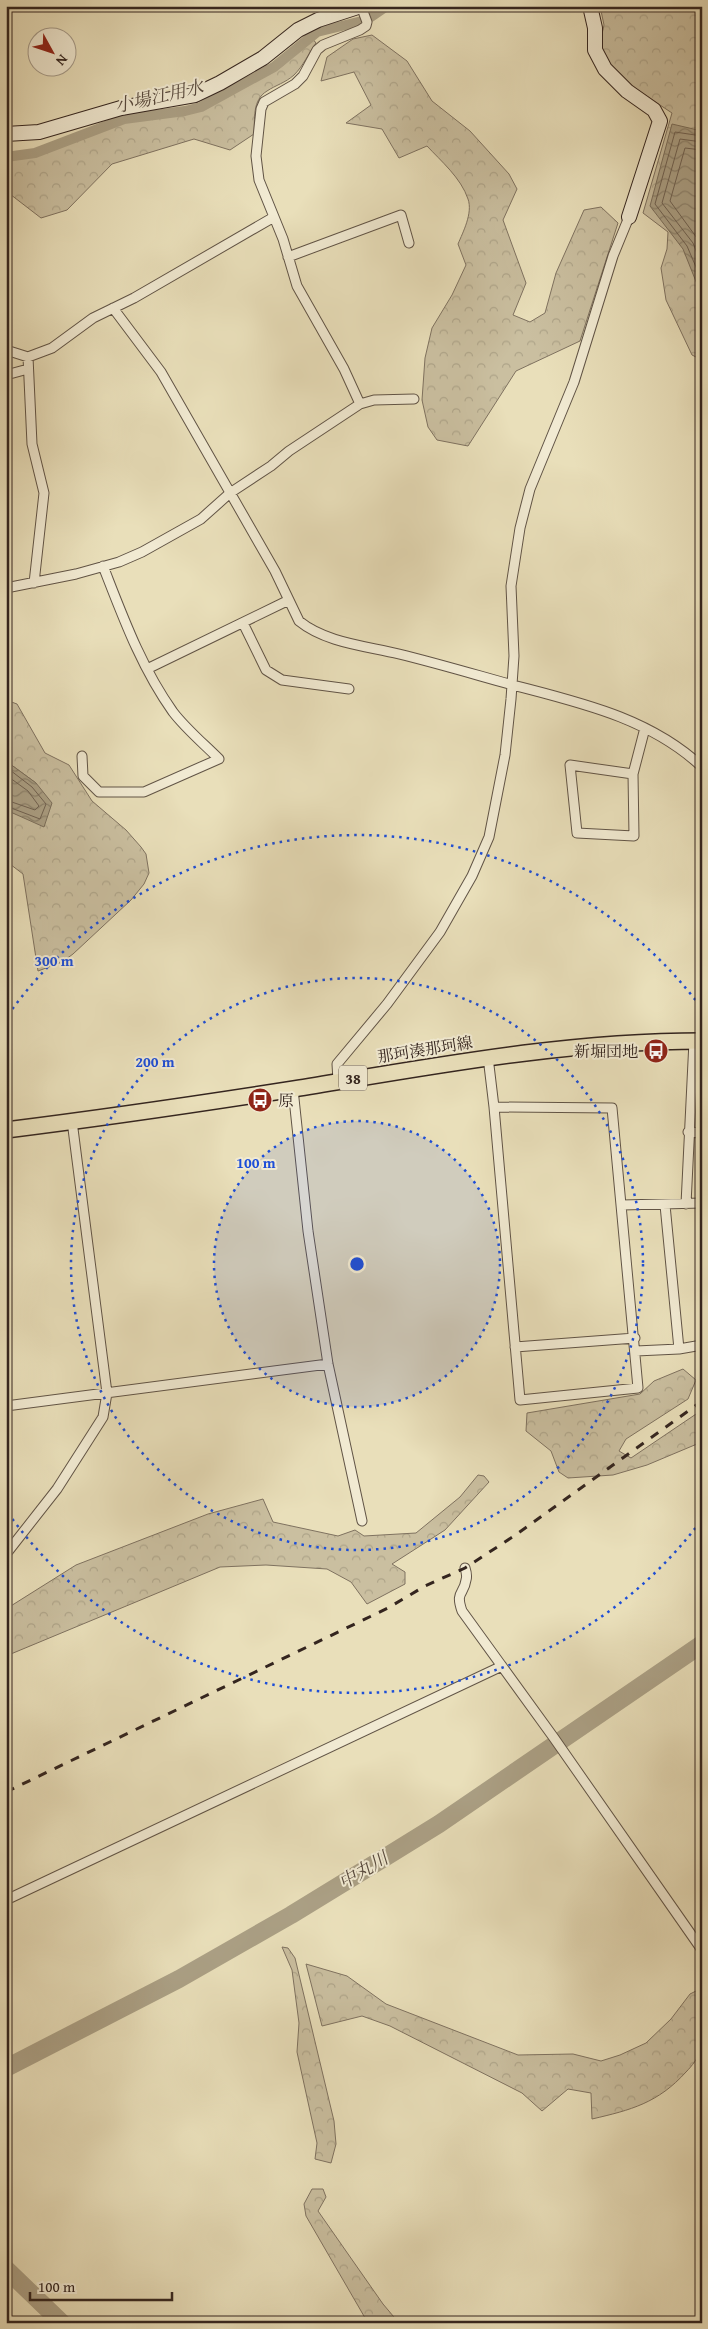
<svg xmlns="http://www.w3.org/2000/svg" width="708" height="2329" viewBox="0 0 708 2329" font-family="'Gentium Book Plus','Noto Serif JP',serif">
<defs>
<pattern id="forest-crowns" width="20" height="18" patternUnits="userSpaceOnUse" patternTransform="scale(1.25)"><rect width="20" height="18" fill="#cabfa0"/><path d="M2 6a3 3 0 1 1 6 0M12 15a3 3 0 1 1 6 0" fill="none" stroke="#aea489"/></pattern>
<pattern id="water-waves" width="16" height="10" patternUnits="userSpaceOnUse" patternTransform="scale(1.25)"><rect width="16" height="10" fill="#aba085"/><path d="M0 5q4-4 8 0t8 0" fill="none" stroke="#8c826c"/></pattern>
</defs>
<rect width="100%" height="100%" fill="#e9dfba"/>
<filter id="stains"><feTurbulence type="fractalNoise" baseFrequency=".004" numOctaves="4"/><feColorMatrix values="0 0 0 0 .2 0 0 0 0 .09 0 0 0 0 .02 0 0 0 .5 -.17"/></filter>
<radialGradient id="worn" r=".72"><stop offset=".6" stop-color="#630" stop-opacity="0"/><stop offset="1" stop-color="#630" stop-opacity=".3"/></radialGradient>
<!-- forest -->
<path fill="url(#forest-crowns)" stroke="#7f7260" d="M600,6H702V360L692,355L666,300L661,268L667,249L668,232L643,213L672,113L630,85L598,52L604,25Z
M372,35L407,61L432,101L470,131L509,174L517,189L503,220L526,283L513,315L530,322L545,313L556,273L584,210L601,207L618,223L580,341L516,371L468,446L437,440L428,427L422,400L425,358L432,328L452,295L466,265L458,244C463,232 473,213 468,199C461,178 441,161 427,146L399,158L382,129L346,123L371,105L354,72L321,81L327,57L353,39Z
M312,38L316,43C308,54 304,65 294,75C285,83 276,85 267,91C252,100 255,119 254,134L230,150L194,139L112,164L67,210L41,218L6,191V159L36,154L124,121L186,114L203,108L281,67Z
M6,700L17,704L45,753L69,765L92,801L126,830L141,847L146,854L149,873L144,884L131,900L73,954L62,962L38,971L23,874L6,861V810L16,814L36,783L6,761Z
M683,1369L696,1380L688,1399L626,1439L619,1451L631,1458L702,1410V1436L697,1444L647,1465L613,1475L568,1478L559,1472L551,1451L526,1431L527,1413L640,1394L654,1381Z
M478,1475L484,1476L489,1482L445,1530L392,1564L405,1572V1584L367,1604L351,1582L327,1569L266,1565L220,1567L6,1656V1609L76,1565L208,1514L263,1499L273,1522L338,1536L355,1530L364,1536L416,1533L460,1497Z
M282,1947L288,1948L295,1958L334,2121L336,2144L331,2163L315,2159L317,2143L297,2052L299,2023L292,1970Z
M306,1964L347,1976L386,2004L518,2055L573,2054L601,2061L620,2055L646,2043L671,2019L690,1994L702,1988C702,2003 705,2038 701,2050C698,2058 692,2066 686,2072C658,2103 631,2110 592,2119L591,2093L568,2089L542,2111L522,2093L390,2026L362,2016L322,2026Z
M312,2189H323L326,2197L318,2211L383,2304L399,2323H368L306,2216L304,2204Z"/>
<!-- water -->
<path fill="url(#water-waves)" stroke="#7b6f5c" d="M672,124L702,131V287L697,284L683,249L650,206Z
M6,761L36,783L52,803L44,827L6,810Z"/>
<g fill="none" stroke-linecap="round" stroke-linejoin="round">
<!-- shore -->
<path stroke="#706252" stroke-width="1" d="M702,136L675,132L655,204L687,246L702,281
M702,142L680,139L662,203L693,243L702,266
M702,150L685,148L670,201L702,245
M6,767L32,787L46,804L40,819L6,806
M6,775L28,791L39,806L35,810L6,800"/>
<!-- canal -->
<path stroke="#aba085" stroke-width="10" d="M371,17L387,6
M6,157L35,153L124,119L185,111L201,107L274,67L317,32L362,21"/>
<!-- river -->
<path stroke="#aba085" stroke-width="18" d="M6,2068L179,1979L291,1915L384,1858L439,1824L702,1644
M6,2269L62,2323"/>
<defs>
<path id="street" d="M288,257L401,215L409,243
M113,308L161,372L275,571L299,621C326,643 367,646 399,654C436,663 473,674 509,684C577,702 649,717 702,767
M6,350L28,357L52,348L93,318L134,298L274,217
M28,357L32,444L44,493L34,583
M6,375L28,369
M360,404L344,369L297,286L283,239L259,180L256,156L261,109L264,102L295,84L303,76L317,50L323,45L360,30L366,26L367,22L361,6
M6,588L76,574L119,562L142,552L201,519L230,493L271,466L289,451L360,404L374,400L414,399
M243,623L266,670L282,680L349,689
M147,669L289,600
M82,756L83,776L99,792H144L219,759C204,744 186,729 173,712C141,667 123,617 103,566
M633,774L570,765L577,833L634,836L633,774L645,728
M488,1057L494,1107L520,1400L638,1388L612,1108L494,1107
M338,1081L337,1064L387,1004L440,932L472,876L489,837L505,755L511,699L514,656L511,586L520,528L530,489L574,382L613,256L629,217
M293,1089L308,1231L328,1364L362,1521
M688,1132L702,1133
M686,1204L694,1041
M622,1205L702,1203
M665,1205L679,1349
M515,1347L635,1338
M636,1351L679,1349L702,1345
M6,1406L328,1364
M6,1554L57,1489L103,1417L107,1393L72,1121
M465,1568C466,1571 467,1577 466,1580C464,1595 455,1591 462,1611L554,1738L702,1950
M6,1900L502,1666"/>
<path id="secondary" d="M590,6L595,28V50L605,69L627,91L654,110L660,121L629,217
M6,134L39,132L121,108L195,95L220,83L263,58L298,30L318,20L361,6"/>
<path id="primary" d="M6,1130C102,1118 198,1104 294,1089C429,1067 564,1041 702,1041"/>
</defs>
<!-- street casing -->
<use href="#street" stroke="#615446" stroke-width="11"/>
<!-- secondary casing -->
<use href="#secondary" stroke="#34251f" stroke-width="16"/>
<!-- primary casing -->
<use href="#primary" stroke="#34251f" stroke-width="18"/>
<!-- street -->
<use href="#street" stroke="#f1ead2" stroke-width="9"/>
<!-- secondary -->
<use href="#secondary" stroke="#f1ead2" stroke-width="14"/>
<!-- primary -->
<use href="#primary" stroke="#e9dfba" stroke-width="15"/>
<!-- rail -->
<path stroke="#34251f" stroke-width="3" stroke-dasharray="9 9" stroke-linecap="butt" d="M6,1792L388,1608L425,1586L465,1568L514,1536L702,1401"/>
</g>
<!-- distance rings -->
<circle cx="357" cy="1264" r="143" fill="#1d4ed8" fill-opacity=".12"/>
<g fill="none" stroke="#1d4ed8" stroke-width="2.5" stroke-dasharray="2.5 5">
<circle cx="357" cy="1264" r="143"/>
<circle cx="357" cy="1264" r="286"/>
<path d="M700 1522A429 429 0 0 1 8 1513M8 1015A429 429 0 0 1 700 1006"/>
</g>
<!-- icons -->
<defs>
<symbol id="bus-disc" viewBox="-11 -11 22 22"><circle r="9.5" fill="#8f2418" stroke="#f1ead2"/><path d="M-5-6H5V4H4V6H2V4H-2V6H-4V4H-5ZM-3.5-4V0h7V-4ZM-3.5 1.2v1.5H-2V1.2ZM2 1.2v1.5H3.5V1.2Z" fill="#fff"/></symbol>
</defs>
<g fill-rule="evenodd">
<use href="#bus-disc" x="642" y="1037" width="28" height="28"/>
<use href="#bus-disc" x="246" y="1086" width="28" height="28"/>
</g>
<g text-anchor="middle" dominant-baseline="central" stroke-width="4" stroke-linejoin="round" paint-order="stroke">
<!-- shield labels -->
<rect fill="#f1ead2" stroke="#6d6055" stroke-width="1" x="339" y="1065.5" width="28" height="25" rx="4"/>
<g font-size="15" font-weight="bold" fill="#34251f">
<text x="353" y="1078">38</text>
</g>
<!-- street labels -->
<g font-size="16" fill="#34251f" stroke="#f1ead2">
<text transform="translate(425 1049) rotate(-9)">那珂湊那珂線</text>
</g>
<!-- poi labels -->
<g font-size="16" fill="#34251f" stroke="#f1ead2" text-anchor="end">
<text x="638" y="1051">新堀団地</text>
<text x="278" y="1100" text-anchor="start">原</text>
</g>
<!-- water labels -->
<g font-size="18" font-style="italic" fill="#584a3e" stroke="#f1ead2">
<text transform="translate(159 96) rotate(-13)">小場江用水</text>
<text transform="translate(363 1870) rotate(-31)">中丸川</text>
</g>
</g>
<circle cx="357" cy="1264" r="8" fill="#1d4ed8" stroke="#f1ead2" stroke-width="2.5"/>
<g font-size="15" text-anchor="middle" font-weight="bold" fill="#1d4ed8" stroke="#f1ead2" stroke-width="4" stroke-linejoin="round" paint-order="stroke">
<text x="54" y="966">300 m</text>
<text x="155" y="1067">200 m</text>
<text x="256" y="1168">100 m</text>
</g>
<!-- margin -->
<rect width="708" height="2329" fill="none" stroke="#e9dfba" stroke-width="25"/>
<rect x="8" y="8" width="693" height="2314" fill="none" stroke="#34251f" stroke-width="2.5"/>
<rect x="12" y="12" width="683" height="2304" fill="none" stroke="#34251f"/>
<!-- north arrow -->
<g transform="translate(52 52) rotate(130)"><circle r="24" fill="#f1ead2" stroke="#a59b8a"/>
<path d="M0-4L9 19L0 12L-9 19Z" fill="#8f2418"/>
<text y="-8" font-size="14" font-weight="bold" text-anchor="middle" fill="#34251f">N</text>
</g>
<!-- scale -->
<path d="M30 2292v8h142v-8" fill="none" stroke="#34251f" stroke-width="2.5"/>
<text x="38" y="2292" font-size="15" fill="#34251f" stroke="#f1ead2" stroke-width="4" paint-order="stroke">100 m</text>
<rect width="100%" height="100%" filter="url(#stains)"/>
<rect width="100%" height="100%" fill="url(#worn)"/>
</svg>
